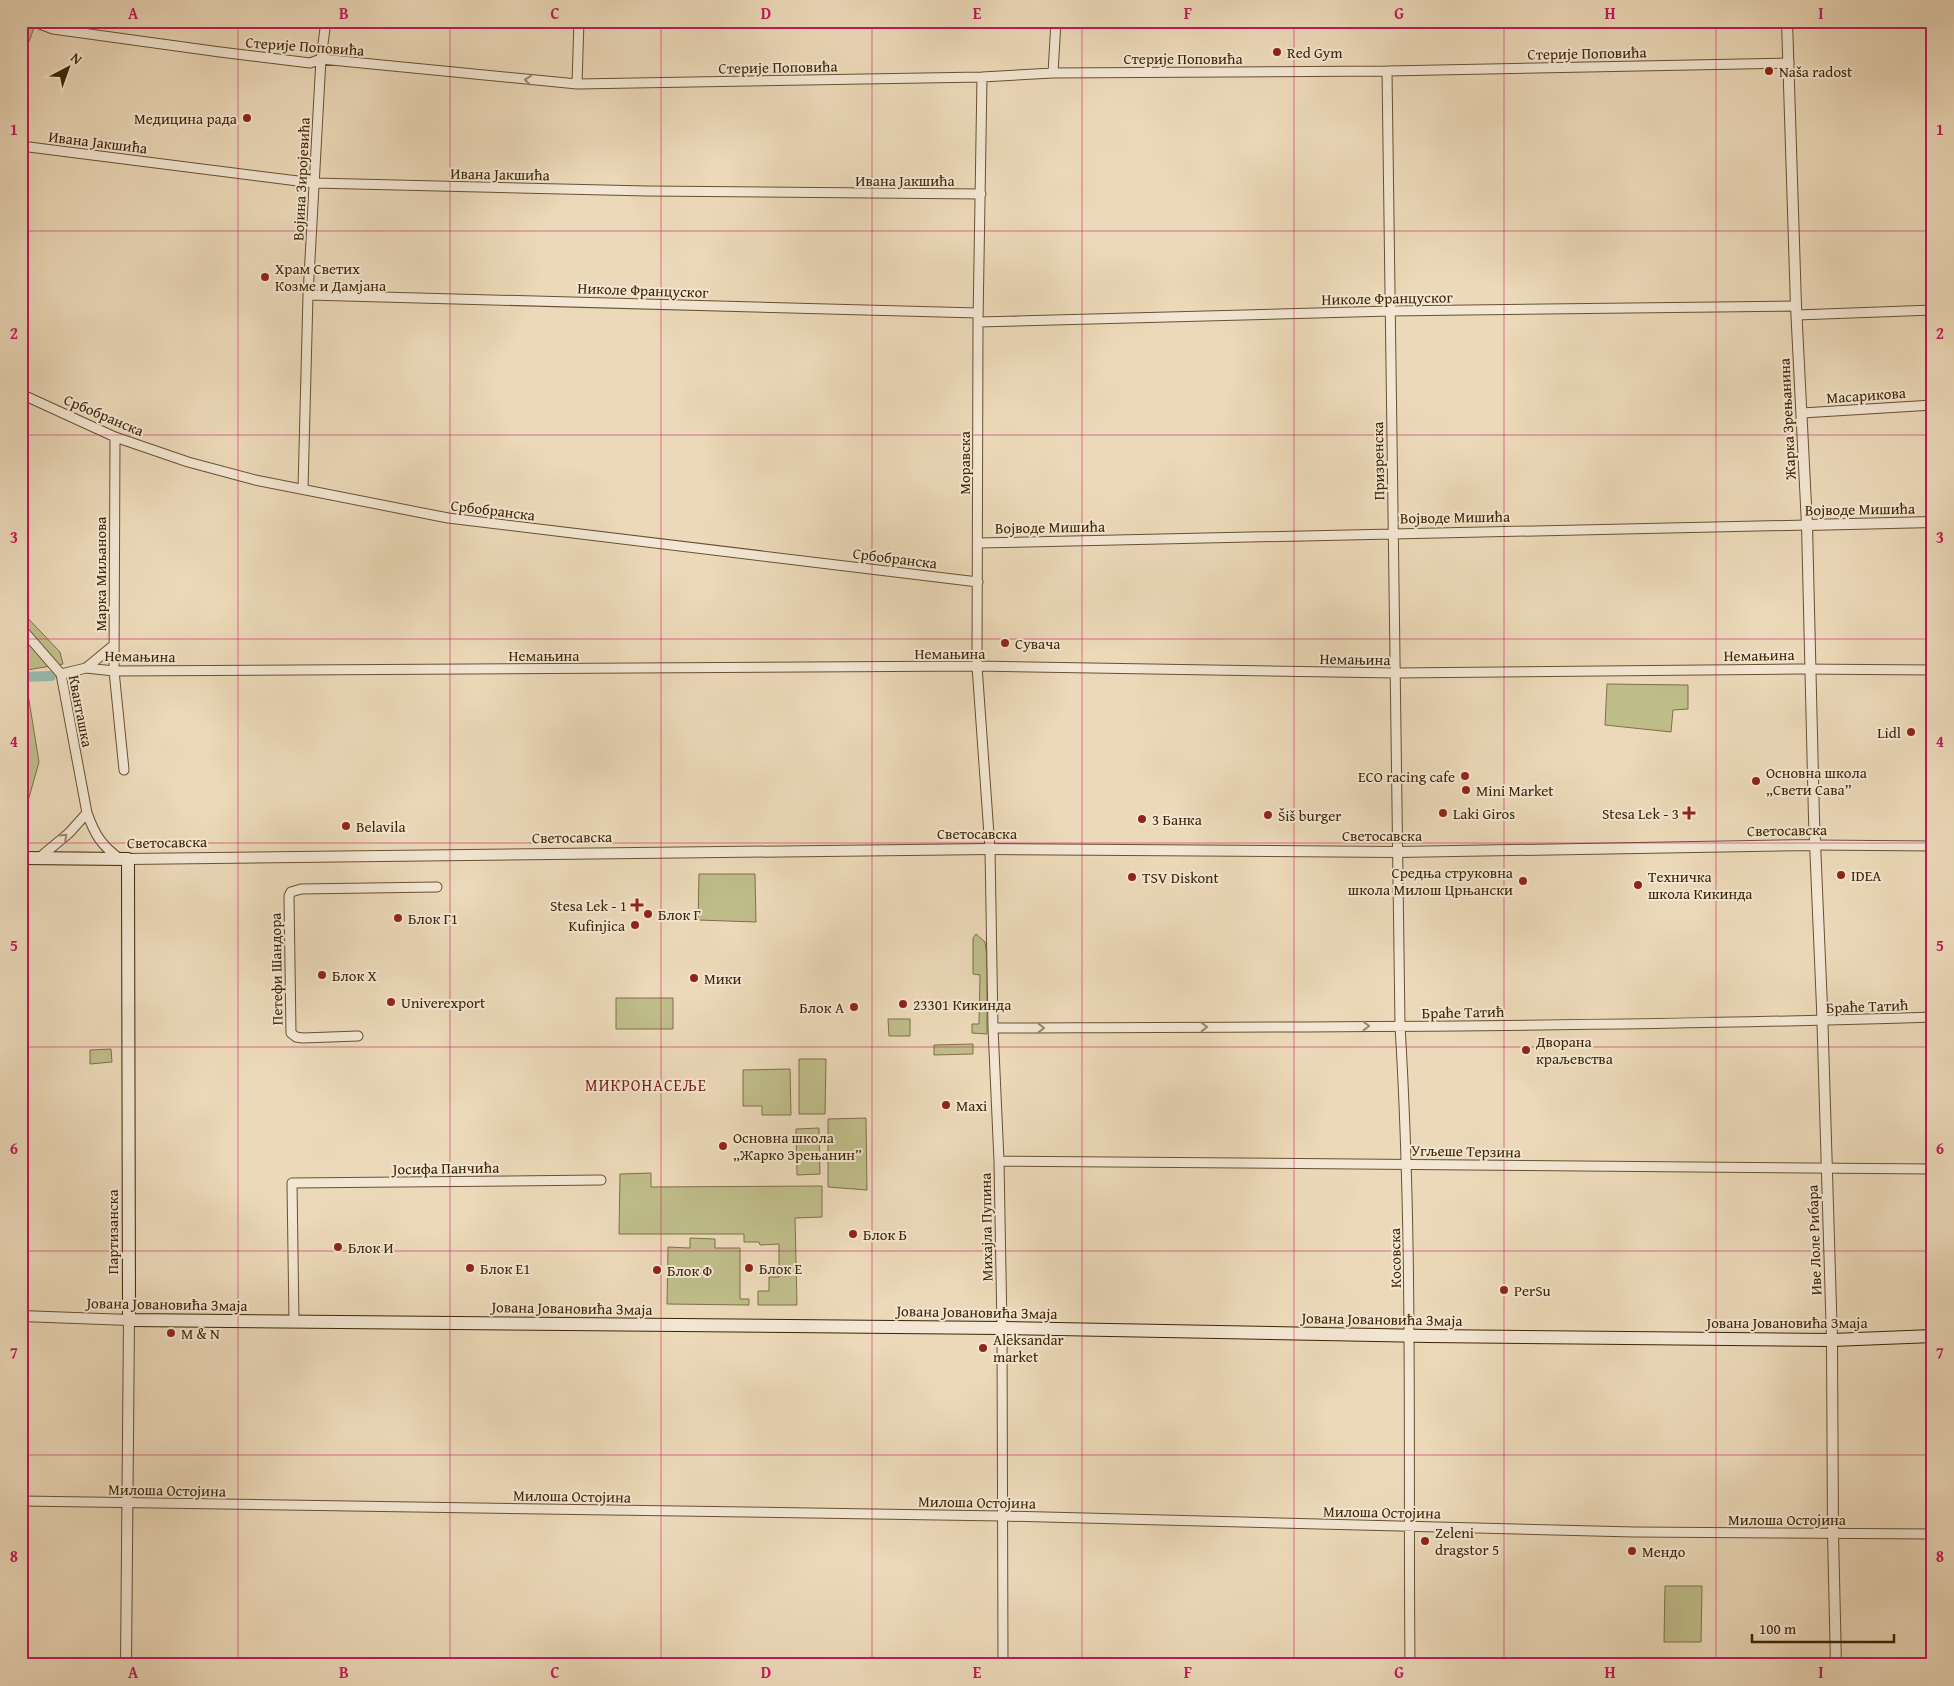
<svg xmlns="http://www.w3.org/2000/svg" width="1954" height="1686" viewBox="0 0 1954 1686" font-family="'Gentium Book Plus',serif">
<rect width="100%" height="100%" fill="#ecd9b9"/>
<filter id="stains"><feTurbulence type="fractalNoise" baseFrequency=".004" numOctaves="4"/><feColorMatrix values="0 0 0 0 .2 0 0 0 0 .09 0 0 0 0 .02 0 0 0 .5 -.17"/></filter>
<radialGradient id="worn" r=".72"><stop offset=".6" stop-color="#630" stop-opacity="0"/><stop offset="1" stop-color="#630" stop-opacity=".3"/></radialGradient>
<!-- green -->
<path fill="#bfbd8a" stroke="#7e7047" d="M21,24L34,28L21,63Z
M21,611L60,652L63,664L21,671Z
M1607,684L1688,685V709L1673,710L1671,732L1605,725Z
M21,687L27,688L39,762L21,826Z
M699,874H755L756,922L698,920Z
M976,934L985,942L987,956V1034L972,1033V1024H979L980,975L973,974V938Z
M616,998H673V1029H616Z
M888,1019H910V1036H889Z
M973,1044V1054L934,1055V1045Z
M111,1049L112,1062L90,1064V1050Z
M799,1059H826L825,1114H799Z
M790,1069L791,1115H762V1106H743V1070Z
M866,1118L867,1190L828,1187V1119Z
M819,1128L820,1174L797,1175L796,1129Z
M651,1173V1187L822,1186V1217L795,1218L797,1305H758V1291H769V1277H779V1244L760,1245L759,1242H744V1234H619L620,1174Z
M690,1238L715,1239V1248H740V1299H749V1305L667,1304L668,1247L690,1248Z
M1665,1586H1702L1701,1642H1664Z"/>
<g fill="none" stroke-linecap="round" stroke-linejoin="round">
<!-- canal -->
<path stroke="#99baaf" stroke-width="10" d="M21,677L51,676"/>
<defs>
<path id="minor" d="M32,21L53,29L220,52L302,62L310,63L321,59L577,84L982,77L1053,73L1387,71L1789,63
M1387,71L1400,1026C1413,1239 1408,1452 1410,1665
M1053,73L1056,21
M982,77L978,322L977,666L990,849L993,1028L999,1161L1002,1328L1003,1665
M577,84L579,21
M21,146L314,183L647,191L981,194
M308,295L978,313
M1797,315L1933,310
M978,322L1390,311L1796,306
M21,394L115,437L188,462L255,480L448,518L978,582
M1802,413L1933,405
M115,437L114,671L124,770
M303,489L308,295L321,59L326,21
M978,543L1807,525
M21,628L61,674L87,813C95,835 101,845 120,859
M86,668L114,645
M61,674L86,668L114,671L977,666L1396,673L1798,669L1933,670
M1814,845L1933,846
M39,858L69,833L87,813
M993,1028C1306,1027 1620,1027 1933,1017
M358,1036L303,1038L296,1037L291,1033L289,896L291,892L301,889L437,887
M999,1161L1933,1169
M294,1322L292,1183L601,1180
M21,1501L1002,1516L1634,1532L1933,1534"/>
<path id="tertiary" d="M1787,21L1796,306L1807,525L1814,819L1822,1007L1832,1340L1833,1533L1836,1665
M1807,525L1933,522
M128,859L990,849L1398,852L1814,845
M21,1316L129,1320L126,1665"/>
<path id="secondary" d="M21,858L128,859L129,1320L1002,1328L1428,1336L1832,1340L1933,1336"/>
</defs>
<!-- minor casing -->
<use href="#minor" stroke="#685131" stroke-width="11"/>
<!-- tertiary casing -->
<use href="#tertiary" stroke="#685131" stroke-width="12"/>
<!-- secondary casing -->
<use href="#secondary" stroke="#3c2404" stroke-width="14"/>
<!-- minor -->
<use href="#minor" stroke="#f3e6d2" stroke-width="9"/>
<!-- tertiary -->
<use href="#tertiary" stroke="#f3e6d2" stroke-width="10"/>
<!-- secondary -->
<use href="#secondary" stroke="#f3e6d2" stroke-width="12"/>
</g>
<!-- one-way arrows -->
<defs><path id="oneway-chevron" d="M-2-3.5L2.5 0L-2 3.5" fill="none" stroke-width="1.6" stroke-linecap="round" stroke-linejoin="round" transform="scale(1.25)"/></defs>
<g stroke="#98856b">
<use href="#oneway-chevron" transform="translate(528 80) rotate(-174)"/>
<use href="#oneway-chevron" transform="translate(64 837) rotate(-43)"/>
<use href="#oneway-chevron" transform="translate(1366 1026)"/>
<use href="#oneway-chevron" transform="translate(1204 1027)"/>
<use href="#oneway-chevron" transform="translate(1041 1028)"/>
</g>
<!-- grid -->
<path fill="none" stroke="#c2185b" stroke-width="1" stroke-opacity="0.55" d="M238,21V1665M450,21V1665M661,21V1665M872,21V1665M1082,21V1665M1294,21V1665M1504,21V1665M1716,21V1665M21,231H1933M21,435H1933M21,639H1933M21,843H1933M21,1047H1933M21,1251H1933M21,1455H1933"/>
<!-- markers -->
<g fill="#8f2418" stroke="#f3e6d2" stroke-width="2">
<circle cx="1277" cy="52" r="5"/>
<circle cx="1769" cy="71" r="5"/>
<circle cx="247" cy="118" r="5"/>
<circle cx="265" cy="277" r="5"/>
<circle cx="1005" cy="643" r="5"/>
<circle cx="1911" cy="732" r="5"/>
<circle cx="1465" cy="776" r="5"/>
<circle cx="1756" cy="781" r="5"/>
<circle cx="1466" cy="790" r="5"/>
<circle cx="1443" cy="813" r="5"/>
<path d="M1686.5 805.5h5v5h5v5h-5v5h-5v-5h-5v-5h5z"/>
<circle cx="1268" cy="815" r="5"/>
<circle cx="1142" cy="819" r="5"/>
<circle cx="346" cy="826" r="5"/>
<circle cx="1841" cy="875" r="5"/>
<circle cx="1132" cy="877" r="5"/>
<circle cx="1523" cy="881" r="5"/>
<circle cx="1638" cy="885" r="5"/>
<path d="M634.5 897.5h5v5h5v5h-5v5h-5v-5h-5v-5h5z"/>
<circle cx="648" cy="914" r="5"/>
<circle cx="398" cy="918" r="5"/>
<circle cx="635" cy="925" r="5"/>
<circle cx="322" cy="975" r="5"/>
<circle cx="694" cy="978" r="5"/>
<circle cx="391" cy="1002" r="5"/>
<circle cx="903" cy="1004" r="5"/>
<circle cx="854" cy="1007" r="5"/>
<circle cx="1526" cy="1050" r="5"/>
<circle cx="946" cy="1105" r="5"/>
<circle cx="723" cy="1146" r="5"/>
<circle cx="853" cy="1234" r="5"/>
<circle cx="338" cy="1247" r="5"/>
<circle cx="470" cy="1268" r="5"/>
<circle cx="749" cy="1268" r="5"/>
<circle cx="657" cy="1270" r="5"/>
<circle cx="1504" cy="1290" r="5"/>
<circle cx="171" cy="1333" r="5"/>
<circle cx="983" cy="1348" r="5"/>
<circle cx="1425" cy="1541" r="5"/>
<circle cx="1632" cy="1551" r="5"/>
</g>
<g text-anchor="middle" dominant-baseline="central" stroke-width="4" stroke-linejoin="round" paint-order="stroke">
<!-- street labels -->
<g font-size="15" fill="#3c2404" stroke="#f3e6d2">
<text transform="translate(305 46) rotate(4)">Стерије Поповића</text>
<text transform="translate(1587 53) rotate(-1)">Стерије Поповића</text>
<text x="1183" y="58">Стерије Поповића</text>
<text transform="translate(778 67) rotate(-1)">Стерије Поповића</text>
<text transform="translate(98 142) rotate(7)">Ивана Јакшића</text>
<text transform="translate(500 174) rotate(1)">Ивана Јакшића</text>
<text transform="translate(301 179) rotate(-87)">Војина Зиројевића</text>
<text x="905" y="180">Ивана Јакшића</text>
<text transform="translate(643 290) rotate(2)">Николе Француског</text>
<text transform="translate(1387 298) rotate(-1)">Николе Француског</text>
<text transform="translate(1866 395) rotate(-4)">Масарикова</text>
<text transform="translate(104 415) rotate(23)">Србобранска</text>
<text transform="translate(1787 419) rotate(-93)">Жарка Зрењанина</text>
<text transform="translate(1378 461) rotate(-91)">Призренска</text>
<text transform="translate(964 463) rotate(-90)">Моравска</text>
<text transform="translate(1860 509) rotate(-1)">Војводе Мишића</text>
<text transform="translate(493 510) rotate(7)">Србобранска</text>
<text transform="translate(1455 517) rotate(-1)">Војводе Мишића</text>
<text transform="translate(1050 527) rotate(-1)">Војводе Мишића</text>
<text transform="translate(895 558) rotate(7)">Србобранска</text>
<text transform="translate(100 574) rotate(-90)">Марка Миљанова</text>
<text x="950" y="653">Немањина</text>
<text x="544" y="655">Немањина</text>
<text transform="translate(1759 655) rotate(-1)">Немањина</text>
<text transform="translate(140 656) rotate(1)">Немањина</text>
<text transform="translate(1355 659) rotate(1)">Немањина</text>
<text transform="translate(81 711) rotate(79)">Кванташка</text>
<text transform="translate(1787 830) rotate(-1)">Светосавска</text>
<text x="977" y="833">Светосавска</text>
<text x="1382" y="835">Светосавска</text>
<text transform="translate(572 837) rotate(-1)">Светосавска</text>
<text transform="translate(167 842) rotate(-1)">Светосавска</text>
<text transform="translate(276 969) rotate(-91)">Петефи Шандора</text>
<text transform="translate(1867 1006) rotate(-2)">Браће Татић</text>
<text transform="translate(1463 1012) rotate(-1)">Браће Татић</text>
<text transform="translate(1466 1151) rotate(1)">Угљеше Терзина</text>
<text transform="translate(446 1168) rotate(-1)">Јосифа Панчића</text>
<text transform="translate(986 1227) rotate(-91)">Михајла Пупина</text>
<text transform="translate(112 1232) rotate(-90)">Партизанска</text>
<text transform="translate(1814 1240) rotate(-92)">Иве Лоле Рибара</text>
<text transform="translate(1395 1258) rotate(-91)">Косовска</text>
<text transform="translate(167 1304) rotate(1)">Јована Јовановића Змаја</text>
<text transform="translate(572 1308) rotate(1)">Јована Јовановића Змаја</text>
<text transform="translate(977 1312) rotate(1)">Јована Јовановића Змаја</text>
<text transform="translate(1382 1319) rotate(1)">Јована Јовановића Змаја</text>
<text x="1787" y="1322">Јована Јовановића Змаја</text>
<text transform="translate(167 1490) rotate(1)">Милоша Остојина</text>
<text transform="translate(572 1496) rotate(1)">Милоша Остојина</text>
<text transform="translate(977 1502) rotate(1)">Милоша Остојина</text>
<text transform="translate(1382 1512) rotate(1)">Милоша Остојина</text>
<text x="1787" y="1519">Милоша Остојина</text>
</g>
<!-- poi labels -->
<g font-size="15" fill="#3c2404" stroke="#f3e6d2" text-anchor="start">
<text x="1287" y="52">Red Gym</text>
<text x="1779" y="71">Naša radost</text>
<text x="237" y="118" text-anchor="end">Медицина рада</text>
<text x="275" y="268">Храм Светих<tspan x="275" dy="17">Козме и Дамјана</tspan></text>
<text x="1015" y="643">Сувача</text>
<text x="1901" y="732" text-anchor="end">Lidl</text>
<text x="1766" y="772">Основна школа<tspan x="1766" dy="17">„Свети Сава”</tspan></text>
<text x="1455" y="776" text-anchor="end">ECO racing cafe</text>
<text x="1476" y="790">Mini Market</text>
<text x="1453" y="813">Laki Giros</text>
<text x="1679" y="813" text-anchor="end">Stesa Lek - 3</text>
<text x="1278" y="815">Šiš burger</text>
<text x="1152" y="819">3 Банка</text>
<text x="356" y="826">Belavila</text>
<text x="1513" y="872" text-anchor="end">Средња струковна<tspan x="1513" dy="17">школа Милош Црњански</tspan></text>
<text x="1851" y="875">IDEA</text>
<text x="1648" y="876">Техничка<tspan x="1648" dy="17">школа Кикинда</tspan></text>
<text x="1142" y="877">TSV Diskont</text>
<text x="627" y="905" text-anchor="end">Stesa Lek - 1</text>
<text x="658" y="914">Блок Г</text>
<text x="408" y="918">Блок Г1</text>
<text x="625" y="925" text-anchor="end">Kufinjica</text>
<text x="332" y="975">Блок Х</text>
<text x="704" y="978">Мики</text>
<text x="401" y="1002">Univerexport</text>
<text x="913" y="1004">23301 Кикинда</text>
<text x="844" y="1007" text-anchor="end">Блок А</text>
<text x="1536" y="1041">Дворана<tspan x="1536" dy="17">краљевства</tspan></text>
<text x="956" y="1105">Maxi</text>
<text x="733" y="1137">Основна школа<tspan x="733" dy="17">„Жарко Зрењанин”</tspan></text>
<text x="863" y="1234">Блок Б</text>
<text x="348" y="1247">Блок И</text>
<text x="480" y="1268">Блок Е1</text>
<text x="759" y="1268">Блок Е</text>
<text x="667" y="1270">Блок Ф</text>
<text x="1514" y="1290">PerSu</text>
<text x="181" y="1333">M &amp; N</text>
<text x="993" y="1339">Aleksandar<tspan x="993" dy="17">market</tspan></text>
<text x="1435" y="1532">Zeleni<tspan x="1435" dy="17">dragstor 5</tspan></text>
<text x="1642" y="1551">Мендо</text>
</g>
<!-- neighbourhood labels -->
<g font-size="16" letter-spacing="1" fill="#7a1f14" stroke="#f3e6d2">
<text x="646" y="1085">МИКРОНАСЕЉЕ</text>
</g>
</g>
<!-- margin -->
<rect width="1954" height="1686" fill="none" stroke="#ecd9b9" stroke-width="55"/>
<!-- north arrow -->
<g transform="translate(68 68) rotate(41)" stroke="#f3e6d2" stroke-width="4" paint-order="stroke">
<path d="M0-4L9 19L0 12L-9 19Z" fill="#3c2404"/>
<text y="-8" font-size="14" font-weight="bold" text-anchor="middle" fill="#3c2404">N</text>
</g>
<!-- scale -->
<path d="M1752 1634v8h142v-8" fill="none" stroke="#3c2404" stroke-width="2.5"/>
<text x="1759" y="1634" font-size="15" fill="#3c2404" stroke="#f3e6d2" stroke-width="4" paint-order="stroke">100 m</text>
<rect x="28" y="28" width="1898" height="1630" fill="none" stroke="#c2185b" stroke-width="2"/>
<g font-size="16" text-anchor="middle" font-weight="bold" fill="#c2185b">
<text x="133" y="19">A</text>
<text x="344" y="19">B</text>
<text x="555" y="19">C</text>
<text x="766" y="19">D</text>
<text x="977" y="19">E</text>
<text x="1188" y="19">F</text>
<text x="1399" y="19">G</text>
<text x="1610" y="19">H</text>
<text x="1821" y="19">I</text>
<text x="14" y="135">1</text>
<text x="1940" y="135">1</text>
<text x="14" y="339">2</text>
<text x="1940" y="339">2</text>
<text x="14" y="543">3</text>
<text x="1940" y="543">3</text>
<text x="14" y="747">4</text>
<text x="1940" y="747">4</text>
<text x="14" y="951">5</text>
<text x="1940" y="951">5</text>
<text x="14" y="1154">6</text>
<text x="1940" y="1154">6</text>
<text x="14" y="1358">7</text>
<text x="1940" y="1358">7</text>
<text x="14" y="1562">8</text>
<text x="1940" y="1562">8</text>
<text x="133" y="1678">A</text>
<text x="344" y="1678">B</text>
<text x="555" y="1678">C</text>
<text x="766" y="1678">D</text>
<text x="977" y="1678">E</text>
<text x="1188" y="1678">F</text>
<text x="1399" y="1678">G</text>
<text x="1610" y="1678">H</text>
<text x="1821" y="1678">I</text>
</g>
<rect width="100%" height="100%" filter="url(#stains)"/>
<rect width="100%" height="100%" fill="url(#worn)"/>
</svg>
